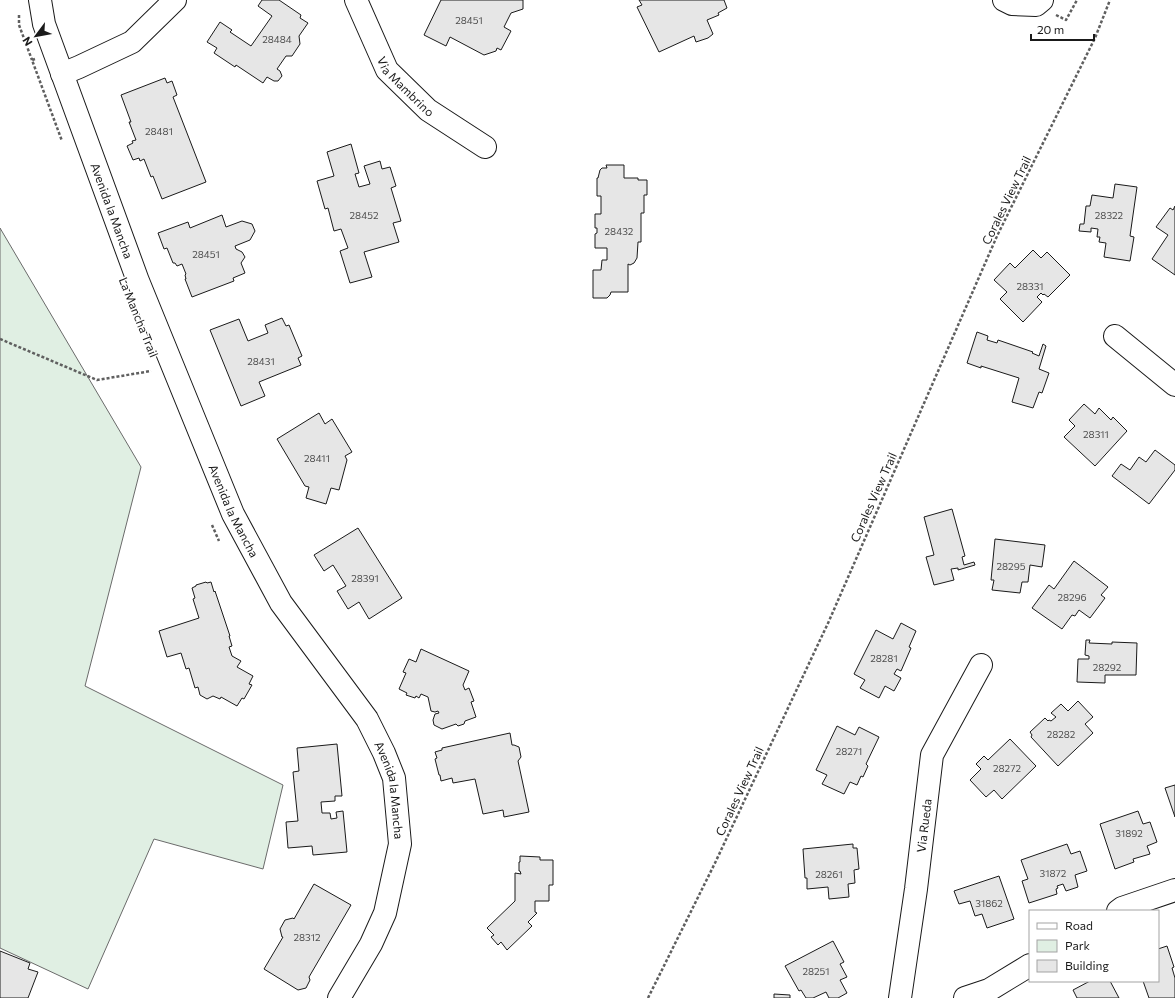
<svg xmlns="http://www.w3.org/2000/svg" width="1175" height="998" viewBox="0 0 1175 998" font-family="Commissioner,sans-serif">
<rect width="100%" height="100%" fill="#fff"/>
<!-- green -->
<path fill="#e0efe3" stroke="#6a6a6a" d="M0,228L141,467L85,686L283,785L263,869L154,839L88,989L0,948Z"/>
<!-- building -->
<path fill="#e6e6e6" stroke="#1a1a1a" d="M262,0H279L301,15L300,18L308,23L299,36L300,44L292,56H286L277,69L280,71L282,76L278,81H274L267,77L263,83L236,65L235,67L214,53L217,48L207,42L220,22L232,30L230,32L251,46L272,16L258,6Z
M441,0H523V9L511,13L504,27L511,31L501,50L497,48L496,51L484,55L450,37L446,46L424,35Z
M639,0H724L727,8L718,13L719,15L707,20L713,34L708,38L696,42L694,36L659,52L637,7L642,5Z
M165,78L167,83L172,81L177,95L173,97L206,182L162,199L153,176L151,177L144,159L140,161L139,158L133,160L127,146L133,143L132,141L136,140L129,122H131L121,95Z
M351,144L359,173L355,174L359,187L370,184L364,166L380,161L382,169L390,167L396,186L391,188L401,221L393,223L399,242L364,252L372,277L350,283L340,251L348,248L341,229L334,231L328,208L325,209L317,181L334,176L327,152Z
M606,165H624V178H638V180H647V195H644V213H641V242H638L637,258L634,263L630,265L628,264V292H611L610,295L607,298H593V270H601L602,260H607V248H595V234L597,233V228H595V214H601V196H597V178H598L600,170L602,168H607Z
M1115,184L1137,187L1130,236L1134,237L1130,261L1104,257L1106,243L1099,242L1100,237H1097L1098,229L1091,228V232L1079,231L1080,224H1084L1086,206H1090L1092,195L1113,198Z
M1175,206V275L1152,259L1168,235L1156,227L1170,208L1173,210Z
M222,215L226,227L242,221L252,224L255,231L250,240L235,246L236,249L242,252L245,257L241,263L245,273L233,278L234,281L192,297L185,279H186L185,275L186,274L182,264L177,266L175,263H173L167,248L164,249L158,233L188,222L190,228Z
M1033,250L1041,258L1047,252L1070,275L1048,297L1044,294L1043,295L1041,293L1037,297L1042,302L1023,322L1000,299L1007,292L994,280L1010,263L1015,268Z
M282,318L286,326L289,325L302,356L298,358L301,365L259,382L265,396L241,406L210,330L239,319L248,341L268,333L265,325Z
M977,332L988,336L987,340L997,343L998,340L1033,352L1032,353L1039,356L1043,344L1046,346L1039,369L1049,373L1042,393L1039,392L1033,408L1012,402L1019,378L981,366V368L967,363Z
M1084,404L1095,414L1099,408L1111,420L1113,417L1127,431L1095,466L1064,437L1075,426L1069,420Z
M319,413L325,424L332,419L352,452L345,456L347,460L339,490L331,488L326,504L306,498L309,487L305,486L277,439Z
M1155,450L1175,465V470L1149,504L1112,476L1121,464L1130,470L1139,457L1146,462Z
M952,509L965,556L962,557L964,565L974,562L975,565L958,570V568L951,569L954,580L934,585L926,557L934,555L924,517Z
M358,528L402,598L369,619L359,602L348,609L337,591L346,586L333,565L324,571L314,555Z
M995,539L1045,545L1042,567L1030,565L1028,582H1022L1020,593L992,590L994,580H991Z
M1074,561L1108,587L1101,595L1105,598L1090,618L1079,610L1075,616L1072,615L1062,629L1032,608L1049,585L1054,589Z
M206,582L207,583L211,582L214,592L215,591L230,636H229L232,646L229,647L232,656L241,661L237,667L253,676L249,684L252,685L244,699L242,698L237,706L221,697L220,699L213,696L207,699L200,695L198,687L195,688L189,668L186,669L181,653L167,657L159,631L199,618L193,599L195,598L192,588L196,586V585Z
M901,623L916,631L909,647L911,648L901,671L897,669L894,674L901,678L894,691L885,686L879,698L860,688L865,680L854,674L876,630L893,639Z
M1086,640H1090L1089,643L1112,644V642L1137,643L1136,675H1105V683L1077,682L1078,659H1089V656L1085,655Z
M421,649L469,671L463,685L465,690L469,688L474,701L471,702L476,717L465,721L464,724L458,726L456,724L442,729L434,725L433,720L435,714L439,713L438,711L435,712L431,711L428,697L421,694L419,698L416,696L415,698L406,695L407,693L399,689L406,673L403,672L409,659L416,662Z
M1078,701L1093,717L1085,724L1093,733L1058,766L1031,737L1032,735L1030,732L1045,718L1048,721L1049,720L1051,721L1056,717L1051,713L1061,704L1068,711Z
M837,726L855,735L859,727L879,737L866,764L868,766L863,777L861,776L857,785L850,782L844,794L822,784L827,775L816,770Z
M510,733L512,745H514L519,747L521,757L518,761L529,812L504,817L503,810L483,814L475,779L453,783L452,778L441,781L440,775H439L435,759L437,758L435,752L442,750V748Z
M1010,739L1036,766L1002,799L994,790L986,797L970,780L981,769L976,764L984,756L988,760Z
M337,744L342,796H335V801L321,802L322,813H330L331,819L337,818L336,812L343,811L347,852L313,855L312,846L288,848L286,822L298,821L293,772L299,771L297,748Z
M1175,785V817L1165,788Z
M1138,811L1143,824L1150,822L1157,842L1147,846L1150,854L1133,859L1134,862L1115,869L1100,824Z
M853,844V848H857L859,869L854,870L855,883L848,884L849,897L829,899L828,887L807,889V878H805L803,849Z
M1067,844L1071,854L1080,851L1087,871L1075,875L1078,887L1066,891L1063,884L1057,886L1058,888L1056,889L1057,894L1029,903L1022,881L1028,879L1021,860Z
M520,856L540,857V860H553V885H549V901H535V912L537,913L528,922L532,926L507,950L501,942L498,945L491,937L494,935L487,928L515,901V873L521,874L520,871H519V862H520Z
M999,876L1014,919L987,928L982,914L975,916L970,901L959,904L954,891Z
M314,884L351,905L309,977L310,980L306,988L298,990L264,969L283,937H282L280,929L285,920L293,918L294,919Z
M833,941L844,962L840,964L847,977L840,980L847,993L838,998H829L826,992L813,998H806L801,990L799,991L785,966Z
M1167,946L1174,967L1172,968L1175,978V998H1149L1143,981H1158V949Z
M0,951L30,963L28,969L38,972L28,998H0Z
M1090,981H1110L1119,998H1077L1073,990Z
M774,994L790,995V998H774Z"/>
<g fill="none" stroke-linecap="round" stroke-linejoin="round">
<defs>
<g id="minor">
<path id="s1" d="M40,0L44,24L138,281L233,514L281,603L367,719L384,753L394,778L400,844L385,913L371,944L339,998"/>
<path id="s2" d="M356,0L387,70L428,110L485,147"/>
<path d="M1004,0L1012,4L1036,5L1042,0"/>
<path d="M62,74L79,67L132,42L175,0"/>
<path d="M1115,336L1175,385"/>
<path d="M1118,911L1122,908L1175,890"/>
<path id="s3" d="M900,998L916,889L932,755L981,665"/>
<path d="M965,998L989,990L1030,965"/>
</g>
</defs>
<!-- minor casing -->
<use href="#minor" stroke="#1a1a1a" stroke-width="24"/>
<!-- path -->
<path stroke="#5f5f5f" stroke-width="2.5" stroke-dasharray="3 2" stroke-linecap="butt" d="M19,15V25L32,60
M1056,15L1066,20L1077,0
M35,59L32,60L62,141
M0,339L97,380L151,371
M212,525L219,541
M648,998L715,863L829,621L997,236L1095,38L1110,0"/>
<!-- minor -->
<use href="#minor" stroke="#fff" stroke-width="22"/>
</g>
<g text-anchor="middle" dominant-baseline="central" stroke-width="3" stroke-linejoin="round" paint-order="stroke">
<!-- number labels -->
<g font-size="10" fill="#4d4d4d">
<text x="469" y="20">28451</text>
<text x="277" y="39">28484</text>
<text x="159" y="131">28481</text>
<text x="364" y="215">28452</text>
<text x="1109" y="215">28322</text>
<text x="619" y="231">28432</text>
<text x="206" y="254">28451</text>
<text x="1030" y="286">28331</text>
<text x="261" y="361">28431</text>
<text x="1096" y="434">28311</text>
<text x="317" y="458">28411</text>
<text x="1011" y="566">28295</text>
<text x="365" y="578">28391</text>
<text x="1072" y="597">28296</text>
<text x="884" y="658">28281</text>
<text x="1107" y="667">28292</text>
<text x="1061" y="734">28282</text>
<text x="849" y="751">28271</text>
<text x="1007" y="768">28272</text>
<text x="1129" y="833">31892</text>
<text x="1053" y="873">31872</text>
<text x="829" y="874">28261</text>
<text x="989" y="903">31862</text>
<text x="307" y="937">28312</text>
<text x="816" y="971">28251</text>
</g>
<!-- street labels -->
<g font-size="12" fill="#1a1a1a" stroke="#fff">
<text stroke="none"><textPath href="#s2" startOffset="101">Via Mambrino</textPath></text>
<text transform="translate(1006 200) rotate(-64)">Corales View Trail</text>
<text stroke="none"><textPath href="#s1" startOffset="223">Avenida la Mancha</textPath></text>
<text transform="translate(139 317) rotate(68)">La Mancha Trail</text>
<text transform="translate(873 497) rotate(-66)">Corales View Trail</text>
<text stroke="none"><textPath href="#s1" startOffset="547">Avenida la Mancha</textPath></text>
<text stroke="none"><textPath href="#s1" startOffset="871">Avenida la Mancha</textPath></text>
<text transform="translate(739 791) rotate(-65)">Corales View Trail</text>
<text stroke="none"><textPath href="#s3" startOffset="174">Via Rueda</textPath></text>
</g>
</g>
<!-- legend -->
<rect x="1029" y="910" width="130" height="72" fill="#ffffff" stroke="#a3a3a3"/>
<rect x="1037" y="923" width="20" height="6" fill="#ffffff" stroke="#a3a3a3"/>
<text x="1065" y="930" font-size="12" fill="#1a1a1a">Road</text>
<rect x="1037" y="940" width="20" height="12" fill="#e0efe3" stroke="#a3a3a3"/>
<text x="1065" y="950" font-size="12" fill="#1a1a1a">Park</text>
<rect x="1037" y="960" width="20" height="12" fill="#e6e6e6" stroke="#a3a3a3"/>
<text x="1065" y="970" font-size="12" fill="#1a1a1a">Building</text>
<!-- north arrow -->
<g transform="translate(36 36) rotate(238)" stroke="#ffffff" stroke-width="3" paint-order="stroke">
<path d="M0-3L7 15L0 10L-7 15Z" fill="#1a1a1a"/>
<text y="-6" font-size="11" font-weight="bold" text-anchor="middle" fill="#1a1a1a">N</text>
</g>
<!-- scale -->
<path d="M1031 34v6h63v-6" fill="none" stroke="#1a1a1a" stroke-width="2"/>
<text x="1037" y="34" font-size="12" fill="#1a1a1a" stroke="#ffffff" stroke-width="3" paint-order="stroke">20 m</text>
</svg>
